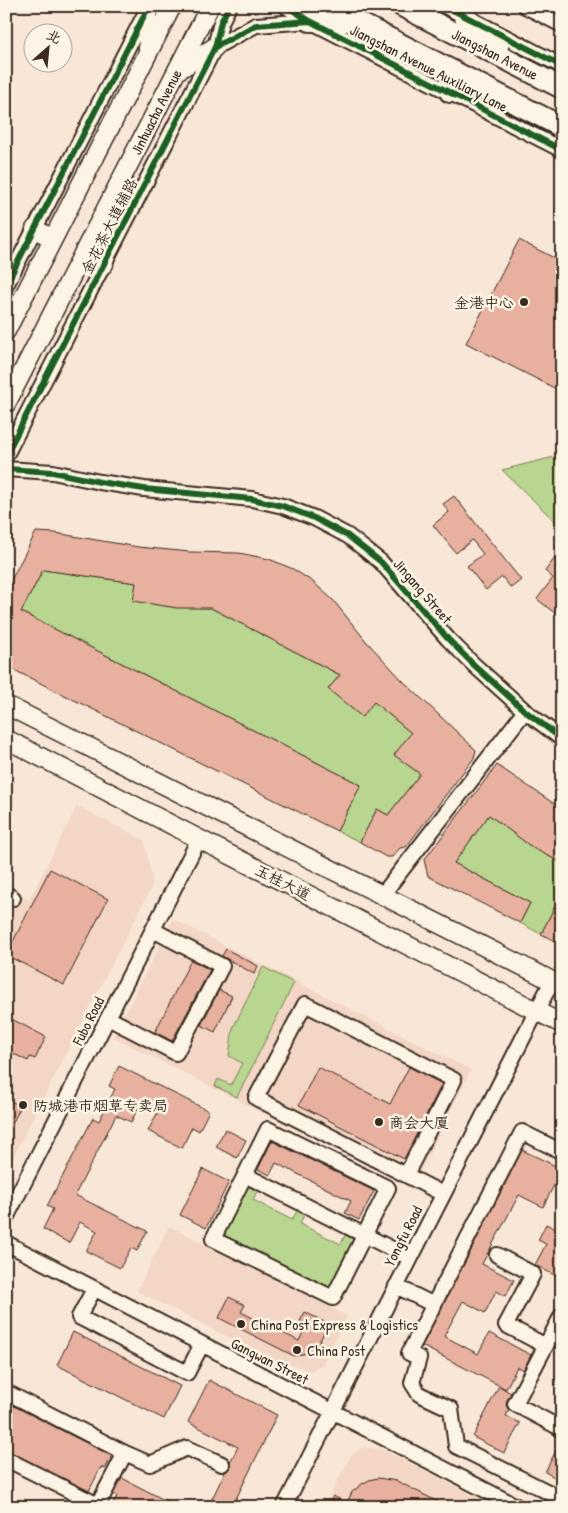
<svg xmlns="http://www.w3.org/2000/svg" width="568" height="1513" viewBox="0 0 568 1513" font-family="'Patrick Hand','LXGW WenKai TC',sans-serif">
<rect width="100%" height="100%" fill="#f8e7d7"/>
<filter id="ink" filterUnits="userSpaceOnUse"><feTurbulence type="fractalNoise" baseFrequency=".02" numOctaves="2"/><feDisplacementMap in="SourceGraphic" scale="10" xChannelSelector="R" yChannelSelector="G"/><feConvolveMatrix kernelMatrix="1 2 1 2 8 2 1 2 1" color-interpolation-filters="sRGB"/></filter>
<g filter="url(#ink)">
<!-- built -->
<path fill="#f3d6c6" d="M77,806L144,840L153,884L6,1171V889L29,900Z
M173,919L471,1070L412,1188L113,1037Z
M169,1226L347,1316L323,1364L311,1371L270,1358L137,1291Z
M363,1447L384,1450L496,1507H324L351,1455Z"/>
<!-- green -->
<path fill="#b8d68f" stroke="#7a8056" d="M562,455V528L502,470Z
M43,570L136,583L134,601L177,607L211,608L340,675L328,689L362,716L374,702L417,738L395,755L420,774L388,815L377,809L360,842L337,831L361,785L21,612Z
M489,815L533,848L562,863V893L541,934L520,923L530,903L454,863Z
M263,967L294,983L237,1097L215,1086L218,1079L231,1085L242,1063L229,1056L233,1028Z
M247,1186L257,1191L253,1200L292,1220L297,1211L304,1215L300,1224L341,1244L345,1235L355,1240L330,1291L221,1236Z"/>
<!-- building -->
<path fill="#e7b09f" stroke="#3b2a1e" d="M519,240L562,262V392L466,343Z
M454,496L521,580L511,588L502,577L486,590L467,566L483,554L472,540L456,553L433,525L449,512L443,504Z
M36,532L55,533L138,547L190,552L239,553L269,559L293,569L313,582L333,600L366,641L404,682L476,750L474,758L406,847L400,848L392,857H386L360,842L377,809L388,815L420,774L394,755L411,733L374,702L362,717L328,689L340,675L211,608H177L133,601L136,583L43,570L21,612L361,785L337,831L6,666V590Z
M555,558L562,563V619L537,599L553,578L545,571Z
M497,765L562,809V863L533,848L489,815L454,863L530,903L520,923L428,876L424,860Z
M50,869L108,899L64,985L6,955Z
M562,892V944L541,934Z
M226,949L258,966L254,974L222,956Z
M191,960L210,970L172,1041L155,1032Z
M219,990L232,996L215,1032L201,1025Z
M6,1016L46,1037L35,1059L30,1057L28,1061L6,1050Z
M119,1066L209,1111L199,1131L192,1127L182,1148L148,1131L159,1110L141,1102L131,1122L116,1115L75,1195L147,1231L137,1251L131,1248L120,1268L86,1251L97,1231L80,1222L69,1243L43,1229L53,1209L47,1206L93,1118L99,1121L115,1089L109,1086Z
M318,1067L390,1104L409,1067L442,1084L404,1159L299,1105Z
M6,1099L21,1106L6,1136Z
M225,1129L246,1140L237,1158L216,1147Z
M272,1141L374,1191L359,1220L345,1213L351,1201L276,1163L270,1175L258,1169Z
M522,1150L562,1169V1189L554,1185L543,1207L519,1195L482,1264L514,1280L506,1296L496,1291L485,1313L463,1301L444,1336L478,1354L489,1333L531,1355L523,1370L517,1367L506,1389L422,1346Z
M203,1169L229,1182L206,1228L180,1215Z
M546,1224L562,1232V1279L535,1265L546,1244L538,1240Z
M229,1297L245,1305L241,1312L299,1341L307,1324L300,1321L305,1312L328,1324L315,1351L294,1356L219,1318Z
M73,1332L180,1386L164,1419L57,1365Z
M209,1380L277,1415L232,1507H208L225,1472L230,1468V1462L238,1447L188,1422Z
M499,1386L511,1393L507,1400L506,1405L509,1410L506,1416L520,1423L504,1453L473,1437Z
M6,1402L112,1456L105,1469L101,1467L89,1491L6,1450Z
M562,1439V1481L545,1472Z
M122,1478L178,1507H111L117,1496L113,1494Z
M378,1478L397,1481L448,1507H328L333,1496L347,1503L352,1492L362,1484L369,1480Z"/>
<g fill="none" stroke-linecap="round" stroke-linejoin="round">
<defs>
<path id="minor" d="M286,6L310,21L562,150
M445,6L562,66
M525,6L562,25
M215,47L256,25L310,21
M6,285L147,10
M6,455L215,47L221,22L229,6
M6,469L53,472L100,482L144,489L252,499L283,506L314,518L348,536L381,562L448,639L473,664L525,711L562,739
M6,894L13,898
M383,894L525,711
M108,1018L176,1053L222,966L153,930
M562,1152L522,1132L409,1353L419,1358L412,1383L419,1394L451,1409L456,1446L562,1499
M245,1175L268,1129L388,1188L333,1298L213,1239L245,1175L410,1258
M406,1175L454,1080L305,1004L256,1098L443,1194
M6,1218L199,839
M6,1243L518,1507
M497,1255L533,1274L506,1325L546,1346
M396,1286L434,1305
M94,1289L79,1317L187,1373L202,1344
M562,1315L515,1404L562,1429
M6,1392L125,1453
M6,1459L98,1505L97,1507
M98,1505L125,1453L150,1464L187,1448L222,1464
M284,1507L552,981"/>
<path id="major" d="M147,10L148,50
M178,70L215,47
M35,229L53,239
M83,254L104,264
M6,331L172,6
M6,404L210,6
M6,705L562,986
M6,739L199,839L562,1024"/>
<path id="highway" d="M326,6L562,127
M402,6L562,88
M464,16L498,47
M310,21H350
M450,92L459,75"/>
</defs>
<!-- minor casing -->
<use href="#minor" stroke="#3b2a1e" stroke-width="18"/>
<!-- major casing -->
<use href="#major" stroke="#3b2a1e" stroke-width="21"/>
<!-- highway casing -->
<use href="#highway" stroke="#3b2a1e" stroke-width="24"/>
<!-- minor -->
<use href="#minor" stroke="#fcf5e5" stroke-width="14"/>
<!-- major -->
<use href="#major" stroke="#fcf5e5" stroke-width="18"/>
<!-- highway -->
<use href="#highway" stroke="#fcf5e5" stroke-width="20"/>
<defs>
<path id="cycleway" d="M286,6L310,21L562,150
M445,6L562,66
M215,47L256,25L310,21
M6,285L147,10L151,6
M6,455L215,47L221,22L229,6
M6,469L53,472L100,482L144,489L252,499L283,506L314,518L348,536L381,562L448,639L473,664L525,711L562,739"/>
</defs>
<!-- cycleway casing -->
<use href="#cycleway" stroke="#fcf5e5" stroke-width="9"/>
<!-- cycleway -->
<use href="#cycleway" stroke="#1b5e20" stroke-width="6"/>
</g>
</g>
<!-- markers -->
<g fill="#3b2a1e" stroke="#fcf5e5" stroke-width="2">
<circle cx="524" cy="302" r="5"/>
<circle cx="23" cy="1105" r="5"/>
<circle cx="379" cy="1122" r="5"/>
<circle cx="241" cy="1324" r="5"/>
<circle cx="297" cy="1350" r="5"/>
</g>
<g text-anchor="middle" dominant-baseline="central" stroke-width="5" stroke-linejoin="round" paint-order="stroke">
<!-- street labels -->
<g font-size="15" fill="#3b2a1e" stroke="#fcf5e5">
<text transform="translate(495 54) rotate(27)">Jiangshan Avenue</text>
<text transform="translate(429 68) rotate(27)">Jiangshan Avenue Auxiliary Lane</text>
<text transform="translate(156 112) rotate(-63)">Jinhuacha Avenue</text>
<text transform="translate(109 226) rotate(-63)">金花茶大道辅路</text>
<text transform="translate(423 591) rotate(49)">Jingang Street</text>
<text transform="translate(283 882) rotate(27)">玉桂大道</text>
<text transform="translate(88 1021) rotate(-63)">Fubo Road</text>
<text transform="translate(403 1236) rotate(-63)">Yongfu Road</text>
<text transform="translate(270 1361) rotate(27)">Gangwan Street</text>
</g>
<!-- poi labels -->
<g font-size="15" fill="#3b2a1e" stroke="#fcf5e5" text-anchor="start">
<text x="514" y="302" text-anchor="end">金港中心</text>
<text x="33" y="1105">防城港市烟草专卖局</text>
<text x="389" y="1122">商会大厦</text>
<text x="251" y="1324">China Post Express &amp; Logistics</text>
<text x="307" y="1350">China Post</text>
</g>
</g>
<!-- margin -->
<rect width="568" height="1513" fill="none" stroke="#fcf5e5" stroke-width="25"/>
<rect x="12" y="12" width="543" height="1488" fill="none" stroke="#3b2a1e" stroke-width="2" filter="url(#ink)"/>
<!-- north arrow -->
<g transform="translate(48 48) rotate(27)"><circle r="24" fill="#fcf5e5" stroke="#afa495"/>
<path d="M0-4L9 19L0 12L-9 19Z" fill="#3b2a1e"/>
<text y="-8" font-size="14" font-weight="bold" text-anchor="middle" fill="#3b2a1e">北</text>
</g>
</svg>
